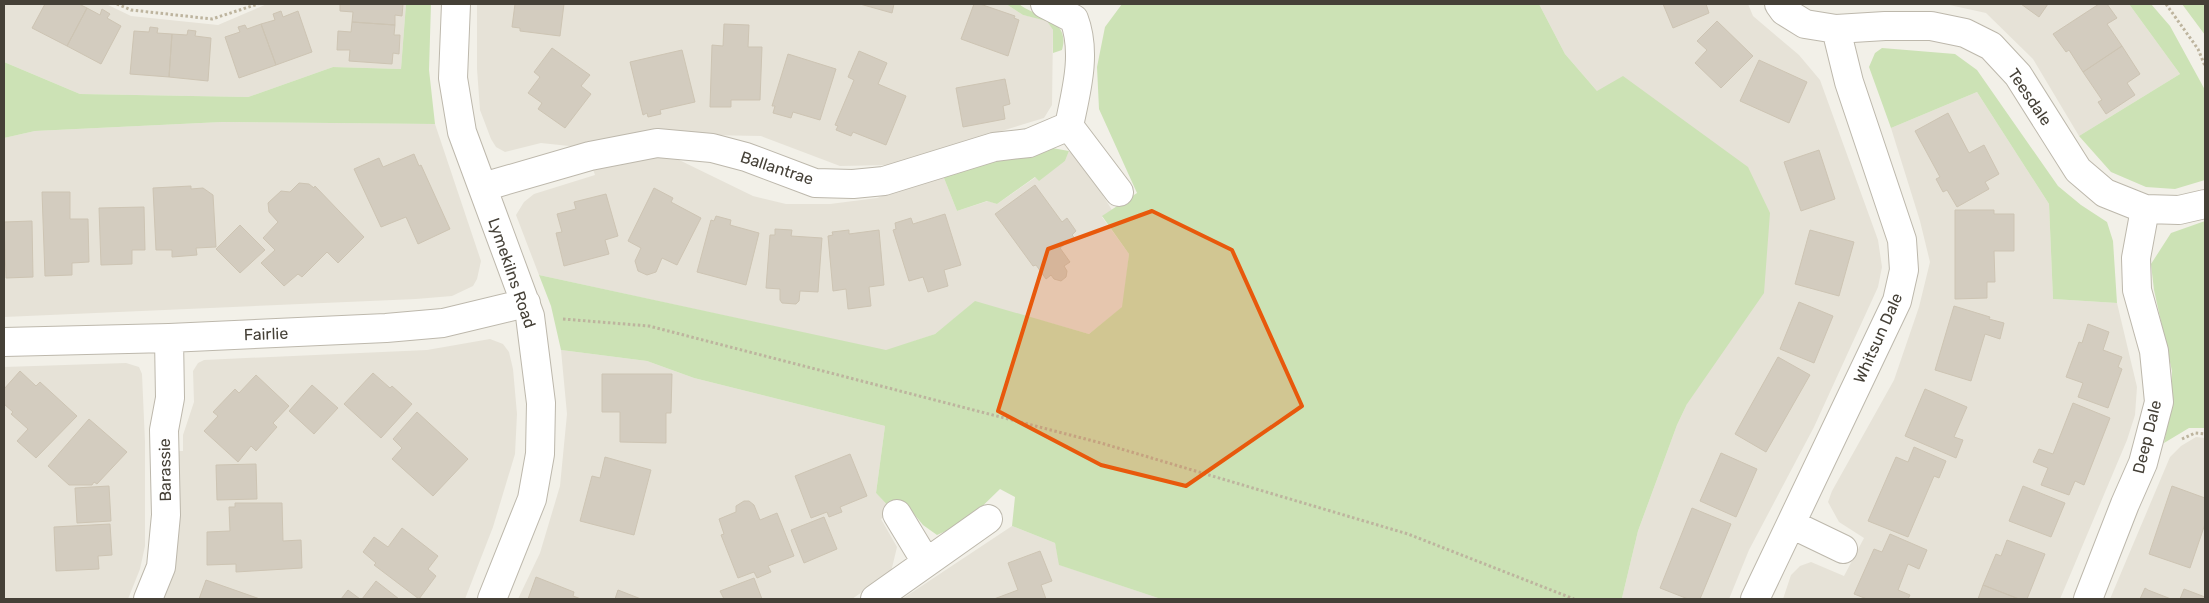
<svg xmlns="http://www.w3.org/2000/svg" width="2209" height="603" viewBox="0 0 2209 603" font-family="Rubik,sans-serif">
<rect width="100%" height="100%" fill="#f2f0e8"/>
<!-- residential -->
<path fill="#e6e2d7" d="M4,4H106L131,16L218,25L267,4H406L401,69L333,67L248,97L80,94L4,62Z
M477,4H1006L1023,15L1047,20L1053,30L1052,105L1044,118L889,165L840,166L761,136L650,134L588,148L541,143L505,152L496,147L491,139L480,110L477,69Z
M1539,4H1748L1753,16L1799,55L1820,80L1878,240L1882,267L1878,287L1814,427L1749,550L1729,599L1622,598L1638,531L1677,425L1687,404L1597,91L1565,54Z
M1945,4H2129L2180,74L2079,136L2033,59L1986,13Z
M1977,92L2049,204L2053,299L2117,303L2137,387L2135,415L2127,440L2060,599H1783L1791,575L1800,566L1811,562L1844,576L1864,538L1839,522L1828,502L1832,491L1894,380L1919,307L1930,262L1920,221L1891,128Z
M222,122L435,124L481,261L477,279L473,286L452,296L416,299L4,317V138L35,131Z
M1069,151L1085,167L1112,210L1102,217L1129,254L1123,307L1089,334L975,302L935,334L886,351L539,275L516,215L524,202L534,194L595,175L592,166L642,153L675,158L753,196L786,204H830L877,198L942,173L957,211L988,201L997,204L1036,177L1039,180L1065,161Z
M490,339L503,344L509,352L513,369L517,414L515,454L493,527L465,599H161L172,572L180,524L177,451H183V435L194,402L193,371L198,363L204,360L225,359L427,350Z
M561,350L647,361L694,378L885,426L876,493L893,511L881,519L897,547L891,572L852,599H518L540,553L560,486L567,414Z
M126,363L139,367L142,374L145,442V546L140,569L128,599H4V367Z
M2196,437L2205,438V599H2110L2170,457L2181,446Z
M1012,526L1055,543L1060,565L1161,599H902Z"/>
<!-- green -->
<path fill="#cce2b5" d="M406,4H431L429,70L435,124L222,122L35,131L4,138V62L80,94L248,97L333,67L401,69Z
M1006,4H1019C1036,18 1071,18 1062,50L1053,53V30L1047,21L1023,15Z
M1122,4H1539L1565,54L1597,91L1623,76L1748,167L1770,213L1764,293L1687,404L1677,425L1638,531L1622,598L1624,599H1161L1059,565L1055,543L1012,526L1015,497L1000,489L966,522L937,535L923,525L905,503L893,511L876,493L885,426L694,378L647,361L561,350L551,306L539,275L886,350L935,334L975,301L1089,334L1122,307L1129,254L1102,216L1137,193L1099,109L1097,67L1105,27Z
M2129,4H2151L2170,26L2205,90V180L2175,189L2146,187L2111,172L2079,136L2180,74Z
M2182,4H2205V35Z
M1882,48L1955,54L1977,70L2058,186L2081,205L2107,222L2113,241L2117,303L2053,299L2049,204L1977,92L1891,128L1869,67L1875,53Z
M1052,148L1069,151L1065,161L1039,181L1035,177L997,204L987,201L957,211L942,173L992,153Z
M2205,221V428H2189L2164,443L2171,405L2172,371L2154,290L2151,264L2171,233Z"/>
<!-- building -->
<path fill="#d3ccbf" stroke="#cdc4b3" d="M45,4H79L87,8L67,46L32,28Z
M340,4H403L402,16L395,15V25L352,22L353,12L340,11Z
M515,4H564L560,36L520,31V28L512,27Z
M860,4H894L892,13Z
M974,4H980L1015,16L1014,18L1019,20L1008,56L961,39Z
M1663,4H1706L1709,13L1673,28Z
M2021,4H2048L2039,17Z
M2099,4H2107L2117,18L2107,24L2122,46L2083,72L2069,50L2066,52L2053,34Z
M87,8L100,15L102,9L110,14L107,18L121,26L101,64L67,46Z
M281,11L283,17L298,11L312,52L276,65L261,24L275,20L273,14Z
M1717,21L1753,56L1721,88L1695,63L1707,50L1697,41Z
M352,22L395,25L394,35H400L399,54L393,53L392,64L349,61L350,50H337L338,31L351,32Z
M261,24L276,65L239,78L225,37L240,32L238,27L245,25L247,29Z
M724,24L749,25L748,47H762L760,100H731V107H710L712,45L723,46Z
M150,27L158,28L157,33L172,34L169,77L130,74L134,31L149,32Z
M188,30L196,31L195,36L211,38L208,81L169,77L172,34L187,35Z
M2122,46L2140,74L2127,83L2135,95L2106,114L2098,102L2102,100L2083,72Z
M552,48L590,75L581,86L591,94L565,128L538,109L542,103L528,93L540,77L534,72Z
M682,50L695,102L660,110L661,114L648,117L647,113L643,115L630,62Z
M859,51L887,63L878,84L906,96L886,145L853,132L851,136L836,130L838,126L835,125L854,80L848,77Z
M788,54L836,69L820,120L793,112L791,118L773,113L775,106H772Z
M1759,60L1807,82L1789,123L1740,101Z
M1005,79L1010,104L1003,106L1005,119L963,127L956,88Z
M1948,113L1969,153L1984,145L1999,174L1985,182L1989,189L1957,207L1947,190L1943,192L1936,179L1940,177L1915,131Z
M1819,150L1835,199L1801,211L1784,162Z
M414,154L419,166L421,165L450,229L418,244L406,217L381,227L354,169L379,158L383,167Z
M299,183L309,184L314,188L315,186L364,237L338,263L327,252L302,277L298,274L284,286L261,263L275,250L263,238L278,222L269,212L268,203L281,191L290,192Z
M1035,185L1062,222L1067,218L1076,231L1072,235L1074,237L1060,248L1070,262L1064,266L1067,271L1066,277L1061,281L1054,279L1051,275L1046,279L1036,265L1033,266L995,214Z
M191,186V189L203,188L213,195L216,247L196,248L197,255L172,257V250H156L153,188Z
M654,188L673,198L671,202L701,218L677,265L662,258L656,272L647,275L638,271L635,261L641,248L628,241Z
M42,192H70V219H88L89,262L72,263V275L45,276Z
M606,194L618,236L605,240L609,254L564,266L556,233L562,232L557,214L576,209L574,202Z
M144,207L145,250H132V264L101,265L99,208Z
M1955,210H1994V214H2014V251H1994L1995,282H1987V298L1955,299Z
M945,214L961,265L944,270L948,286L928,292L923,277L909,281L893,230L896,229L895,223L911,218L913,224Z
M716,216L731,220L730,225L759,233L746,285L697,272L711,220L714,221Z
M32,221L33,277L6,278L4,222Z
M240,225L265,250L240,273L216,249Z
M775,229L792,230L791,236L822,238L818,292L800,291L799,301L796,304L782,303L780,300V289L766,288L770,235H775Z
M849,230V234L879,230L884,285L869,287L871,306L848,309L846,289L833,291L828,236L833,235L832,232Z
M1810,230L1854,242L1839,296L1795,284Z
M1799,302L1833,316L1814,363L1780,349Z
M1954,306L1990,317L1989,319L2004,323L2000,339L1985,334L1971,381L1935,370Z
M2088,324L2109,332L2103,350L2122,357L2118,367L2122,369L2108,408L2078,397L2083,383L2066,377L2079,342L2082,343Z
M1778,357L1810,375L1766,452L1735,434Z
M20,371L36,386L40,382L77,416L36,458L17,441L28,429L11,414L13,412L4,404V389Z
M373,373L390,388L392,386L412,404L381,438L344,404Z
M602,374H672L671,413H666V443L620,442V412H602Z
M256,375L289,406L273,423L277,427L256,451L251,446L238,462L204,431L218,416L213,412L235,389L239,393Z
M312,385L338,408L314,434L289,411Z
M1925,389L1967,407L1954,437L1963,440L1956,458L1905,436Z
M2073,403L2110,418L2084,485L2075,481L2069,495L2041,485L2048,468L2033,462L2039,449L2053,454Z
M417,412L468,459L433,496L392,459L402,448L393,439Z
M89,419L127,452L97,484L94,482L92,485H69L48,466Z
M1914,447L1946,461L1939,478L1934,476L1908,537L1868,521L1896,457L1908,462Z
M1721,453L1757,469L1736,517L1700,501Z
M850,454L867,496L840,507L842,512L829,517L827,512L811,518L795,476Z
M605,457L651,470L634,535L580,521L592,476L600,478Z
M256,464L257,499L217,500L216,465Z
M109,486L111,521L77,523L75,488Z
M2023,486L2065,503L2051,537L2009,521Z
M2172,486L2205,498V524L2190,568L2149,554Z
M744,501H749L754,505L760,520L777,513L794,556L768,566L771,572L757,578L754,572L738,578L721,535L724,534L719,519L736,512V506Z
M235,503H282L283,541L301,540L302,568L236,572V564L207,565V532L230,531L229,507H235Z
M1692,508L1731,524L1700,599H1688L1660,588Z
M824,517L837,549L804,563L791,530Z
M110,524L112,555L98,556L99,569L56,571L54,527Z
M402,528L438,556L428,569L436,576L419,599L374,565L376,563L363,552L374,537L388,547Z
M1890,534L1927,550L1919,569L1908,564L1898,590L1910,595L1908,599H1867L1854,594L1874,549L1882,552Z
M2007,540L2045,554L2027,599H2019L1983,585L1996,554L2001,556Z
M1040,551L1052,581L1041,585L1046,599H994L1018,590L1008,563Z
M536,577L574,592L573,596L581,599H528Z
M754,578L762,599H724L720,591Z
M206,580L260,599H199Z
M376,581L399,599H362Z
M1983,585L2019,599H1978Z
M2145,588L2148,590L2171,599H2140Z
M2184,589L2205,597V599H2180Z
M348,590L360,599H341Z
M618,590L641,599H615Z"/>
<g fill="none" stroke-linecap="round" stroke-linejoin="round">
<defs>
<path id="minor" d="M456,4L453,78L462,132L530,316L541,403L540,454L532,499L492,599
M1779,4L1784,11L1805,24L1836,29L1885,26H1931L1965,33L1991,46L2018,75L2078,170L2105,193L2145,209L2179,210L2205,204
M1069,126L1119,192
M483,187L590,156L657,143L712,148L746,157L815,183L853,184L884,181L994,147L1029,143L1069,126C1076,92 1087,53 1074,19L1045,4
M4,342L169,338L386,328L443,323L526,303
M897,514L926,562
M1791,524L1843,549
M148,599L161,567L166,515L164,430L170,398L169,338
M875,599L988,519
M1755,599L1897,301L1904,270L1902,240L1849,82L1836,29
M2088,599L2125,504L2143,463L2159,402L2154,351L2137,290L2136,258L2145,209"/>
</defs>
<!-- minor casing -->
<use href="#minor" stroke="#bdb8ac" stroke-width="30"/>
<!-- path -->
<path stroke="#bdb49e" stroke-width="3" stroke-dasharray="2.5 2.5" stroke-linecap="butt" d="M117,4L131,10L212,19L258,4
M2166,4L2198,49L2205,66
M563,319L649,326L1101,443L1408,534L1574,599
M2182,439L2195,433L2205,434"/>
<!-- minor -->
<use href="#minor" stroke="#fff" stroke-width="28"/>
</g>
<!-- marked area -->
<path fill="#e8590c" fill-opacity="0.2" stroke="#e8590c" stroke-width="4" stroke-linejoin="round" d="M1152,211L1232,250L1302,406L1186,486L1101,465L998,411L1048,249Z"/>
<g text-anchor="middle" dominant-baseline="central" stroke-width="4" stroke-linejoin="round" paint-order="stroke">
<!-- street labels -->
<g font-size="16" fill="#454037" stroke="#fff">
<text transform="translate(2030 97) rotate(56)">Teesdale</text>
<text transform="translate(777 168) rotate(18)">Ballantrae</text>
<text transform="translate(512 273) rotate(71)">Lymekilns Road</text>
<text transform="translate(266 334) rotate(-2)">Fairlie</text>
<text transform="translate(1878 338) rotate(-66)">Whitsun Dale</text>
<text transform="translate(2147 437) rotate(-76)">Deep Dale</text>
<text transform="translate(165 470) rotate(-91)">Barassie</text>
</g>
</g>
<!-- border -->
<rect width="2209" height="603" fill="none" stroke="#454037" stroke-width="10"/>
</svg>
